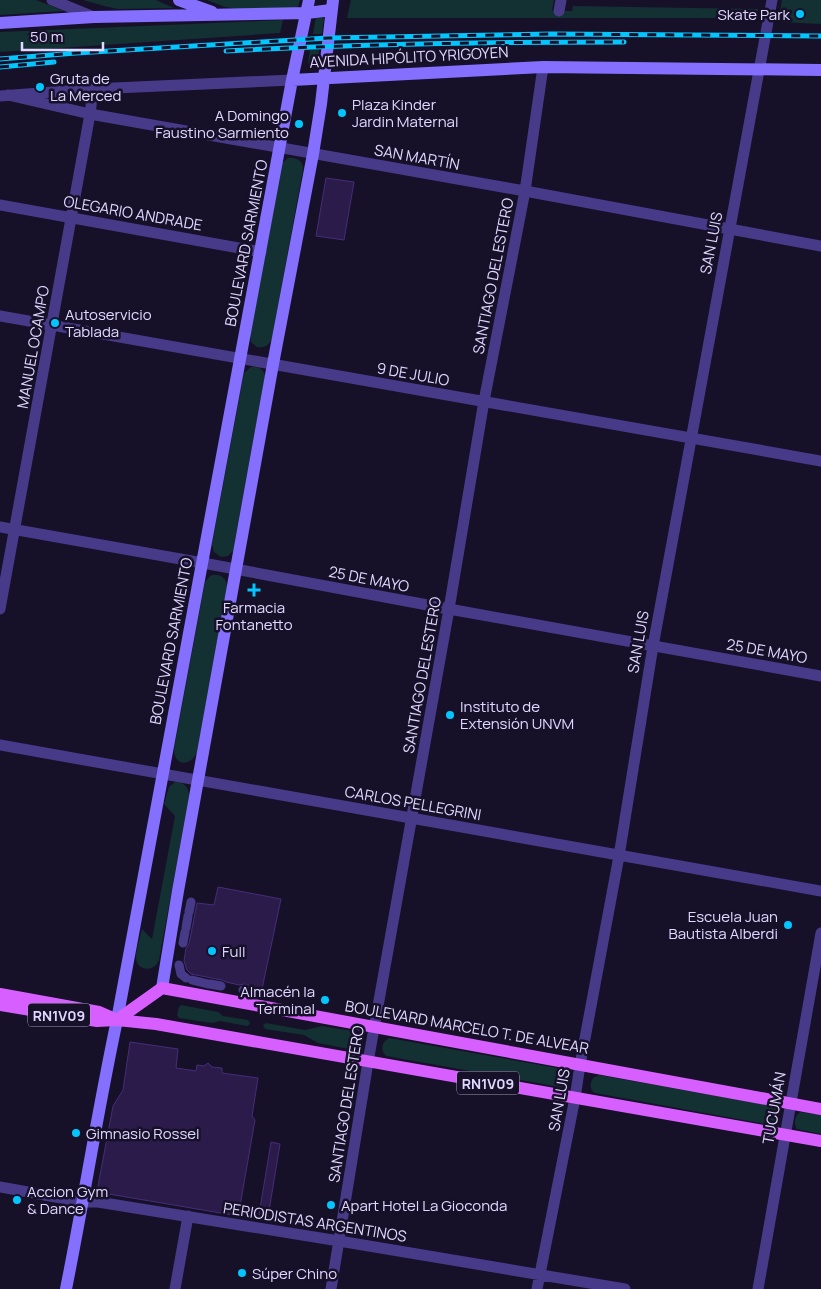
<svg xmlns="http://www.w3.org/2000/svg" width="821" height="1289" viewBox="0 0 821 1289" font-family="Manrope,sans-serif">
<rect width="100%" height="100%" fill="#171029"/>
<!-- green -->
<path fill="#133033" d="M0,0H36L64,11L0,15Z
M83,0H156L174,8L118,9L104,6Z
M207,0H300L298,7L297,8L237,9L225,7Z
M351,0H554L552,11H572L573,6L758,9L757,18H347Z
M782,0H821V24L778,22Z
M316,17H324L322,33L321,34H313V33Z
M283,20L280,33L0,52V32Z
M319,49L318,62L308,63L310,50Z
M288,158C297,157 303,161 303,169L272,339C268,346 265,348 257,347L251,342L250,336L282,163Z
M251,367C258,366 263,369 265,375L233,551L228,556L221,557L214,552L212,544L244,373Z
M213,575C221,574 227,579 227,587L197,753C189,767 174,766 174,749L205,582L210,576Z
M175,782C184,782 189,787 189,796L159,960C155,972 137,972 136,958C136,949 140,938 142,929L152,939L175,816L164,804L169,787Z
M181,1005L218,1012L223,1016L248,1020L249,1021L250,1024L247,1026L220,1021L212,1023L179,1018L177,1015C178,1012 178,1007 181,1005Z
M266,1023L305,1030L322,1026L352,1031L357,1034L358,1043L355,1047L349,1049L318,1043L304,1035L265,1029L263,1025Z
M389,1038L563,1069C571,1075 569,1084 560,1087L386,1056L383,1052C381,1046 383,1041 389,1038Z
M599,1075L774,1106C781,1113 779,1121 771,1125L595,1093C589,1090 590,1083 593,1078Z
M800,1112L821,1115V1134L797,1129C793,1123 795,1116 800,1112Z"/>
<!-- building -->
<path fill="#2b1b4b" stroke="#452d77" d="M326,178L354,182L344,240L316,236Z
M218,887L281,899L262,989L244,984L239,985L226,982L222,980L191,974L187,970L184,961L186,948L189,944L197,903L214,905Z
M130,1042L178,1049L176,1068L196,1071L197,1065L204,1066L208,1063L212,1067L222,1068V1073L258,1078L252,1116L255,1120L240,1206L246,1207L244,1217L103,1193L98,1186L113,1106L123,1090Z
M271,1142L280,1144L268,1217L259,1215Z"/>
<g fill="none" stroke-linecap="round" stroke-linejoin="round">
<!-- pedestrian -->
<path stroke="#473a89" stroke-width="9" d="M189,912L191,902
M186,928L188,916
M183,943L185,932
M179,965L181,974L186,978
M192,980L208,984
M210,984L221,986
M243,990L256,993"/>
<!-- minor -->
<path stroke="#473a89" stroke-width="11" d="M52,0L94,17
M559,11L561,0
M8,95L90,114L525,191L821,246
M0,96L93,89L292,80
M0,205L261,252
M0,316L821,461
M0,527L203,563L449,609L821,676
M0,609L90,114L93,89
M0,745L821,891
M0,1187L83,1202H98L339,1241L625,1289
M175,1289L188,1216
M331,1289L368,1062L449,609L484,401L525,191L543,67
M537,1289L575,1098L580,1065L619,856L653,646L772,0
M758,1289L821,933"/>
<!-- secondary -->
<path stroke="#856fff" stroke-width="12" d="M179,0L212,12
M0,23L94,17L307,13L331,10
M292,80L543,67L821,70
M162,988L178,891L273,364L313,154L321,104L333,0
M66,1289C84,1199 98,1109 117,1020L292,80L309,0"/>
<!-- primary -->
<path stroke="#d85fff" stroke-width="12" d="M0,994L99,1012L115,1019
M0,1005L97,1021L117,1020L156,1024L821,1141
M117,1020L162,988L821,1109"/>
<defs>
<path id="rail" d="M226,51C358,44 491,42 624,42
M0,59L76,53L328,38L552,34L821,36
M0,67L54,62"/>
</defs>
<!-- rail casing -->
<use href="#rail" stroke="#04c6ff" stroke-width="5"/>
<!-- rail -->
<use href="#rail" stroke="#171029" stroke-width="3" stroke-dasharray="9" stroke-linecap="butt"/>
</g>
<!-- markers -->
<g fill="#04c6ff" stroke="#171029" stroke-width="2">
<circle cx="800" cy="14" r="5"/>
<circle cx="40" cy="87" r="5"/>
<circle cx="342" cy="113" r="5"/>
<circle cx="299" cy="124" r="5"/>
<circle cx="55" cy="323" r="5"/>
<path d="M251.5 582.5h5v5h5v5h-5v5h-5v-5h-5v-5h5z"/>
<circle cx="450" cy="715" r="5"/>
<circle cx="788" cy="925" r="5"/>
<circle cx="212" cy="951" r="5"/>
<circle cx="325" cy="1000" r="5"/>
<circle cx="76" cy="1133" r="5"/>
<circle cx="17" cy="1200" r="5"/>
<circle cx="331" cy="1205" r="5"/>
<circle cx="242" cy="1273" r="5"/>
</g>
<g text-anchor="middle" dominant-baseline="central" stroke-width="5" stroke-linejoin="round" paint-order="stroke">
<!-- shield labels -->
<g fill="#171029" stroke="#a49cbf" stroke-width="1">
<rect x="28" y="1003.5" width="62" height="23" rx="4"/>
<rect x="457" y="1071.5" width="62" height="23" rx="4"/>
</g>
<g font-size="14" font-weight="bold" fill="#e1d8ff">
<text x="59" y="1015">RN1V09</text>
<text x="488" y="1083">RN1V09</text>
</g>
<!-- poi labels -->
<g font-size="15" fill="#e1d8ff" stroke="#171029" text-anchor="start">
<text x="790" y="14" text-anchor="end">Skate Park</text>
<text x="50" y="78">Gruta de<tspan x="50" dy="17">La Merced</tspan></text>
<text x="352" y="104">Plaza Kinder<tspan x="352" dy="17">Jardin Maternal</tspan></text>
<text x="289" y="115" text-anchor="end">A Domingo<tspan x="289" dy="17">Faustino Sarmiento</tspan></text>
<text x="65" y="314">Autoservicio<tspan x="65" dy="17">Tablada</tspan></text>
<text x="254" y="607" text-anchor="middle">Farmacia<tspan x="254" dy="17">Fontanetto</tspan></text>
<text x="460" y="706">Instituto de<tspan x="460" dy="17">Extensión UNVM</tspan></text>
<text x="778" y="916" text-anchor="end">Escuela Juan<tspan x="778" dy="17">Bautista Alberdi</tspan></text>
<text x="222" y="951">Full</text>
<text x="315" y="991" text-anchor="end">Almacén la<tspan x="315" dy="17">Terminal</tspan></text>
<text x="86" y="1133">Gimnasio Rossel</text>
<text x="27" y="1191">Accion Gym<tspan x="27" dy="17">&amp; Dance</tspan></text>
<text x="341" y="1205">Apart Hotel La Gioconda</text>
<text x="252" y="1273">Súper Chino</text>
</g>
<!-- street labels -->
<g font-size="15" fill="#e1d8ff" stroke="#171029">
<text transform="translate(409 57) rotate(-3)">AVENIDA HIPÓLITO YRIGOYEN</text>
<text transform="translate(417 157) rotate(10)">SAN MARTÍN</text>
<text transform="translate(133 213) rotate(10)">OLEGARIO ANDRADE</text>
<text transform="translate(246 243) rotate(-79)">BOULEVARD SARMIENTO</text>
<text transform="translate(711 243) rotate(-79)">SAN LUIS</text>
<text transform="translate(493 276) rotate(-79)">SANTIAGO DEL ESTERO</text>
<text transform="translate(33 347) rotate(-80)">MANUEL OCAMPO</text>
<text transform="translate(413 374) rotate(10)">9 DE JULIO</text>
<text transform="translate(369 579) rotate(11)">25 DE MAYO</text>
<text transform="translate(171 641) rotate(-79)">BOULEVARD SARMIENTO</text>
<text transform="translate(638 642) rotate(-80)">SAN LUIS</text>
<text transform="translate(767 651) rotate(10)">25 DE MAYO</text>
<text transform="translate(422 675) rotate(-80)">SANTIAGO DEL ESTERO</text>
<text transform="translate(413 803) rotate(10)">CARLOS PELLEGRINI</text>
<text transform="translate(467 1027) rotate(10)">BOULEVARD MARCELO T. DE ALVEAR</text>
<text transform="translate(559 1100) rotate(-80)">SAN LUIS</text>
<text transform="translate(346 1104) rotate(-81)">SANTIAGO DEL ESTERO</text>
<text transform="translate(774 1108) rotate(-80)">TUCUMÁN</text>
<text transform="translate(315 1222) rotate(9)">PERIODISTAS ARGENTINOS</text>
</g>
</g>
<!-- scale -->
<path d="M22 42v8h81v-8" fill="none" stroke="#e1d8ff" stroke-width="2.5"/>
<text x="30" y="42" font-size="15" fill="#e1d8ff" stroke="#171029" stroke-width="4" paint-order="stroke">50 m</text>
</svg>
